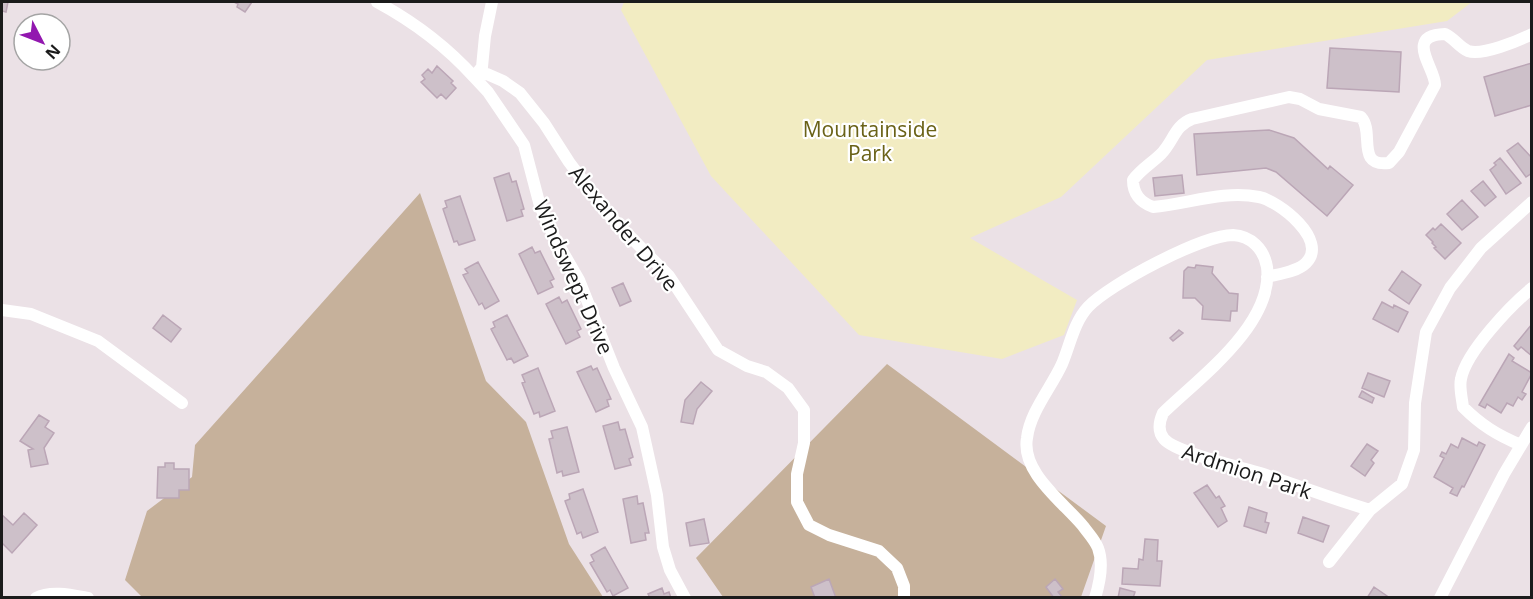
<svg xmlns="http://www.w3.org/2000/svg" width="1533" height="599" viewBox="0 0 1533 599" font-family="'Open Sans',sans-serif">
<rect width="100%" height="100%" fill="#ebe1e6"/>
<!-- forest -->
<path fill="#c6b19b" d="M420,193L486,381L526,422L569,544L603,597L143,598L125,580L147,511L192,477L195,445Z
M887,364L1106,526L1081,597H723L696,558Z"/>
<!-- park -->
<path fill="#f2ecc2" d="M624,2H1472L1447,21L1207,60L1061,197L970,238L1077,300L1064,335L1002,359L859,335L711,176L621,10Z"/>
<!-- building -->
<path fill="#cdc0c9" stroke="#bba6b6" stroke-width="1.5" d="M2,2H8L6,12L2,11Z
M234,2H252L245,12L237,7L238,4Z
M1330,48L1401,52L1399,92L1327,88Z
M1532,63V105L1495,116L1484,77Z
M437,66L453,81L451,83L456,88L446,99L441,94L437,98L421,82L425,79L422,75L428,69L432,73Z
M1269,130L1294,138L1328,169L1330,166L1353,185L1327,216L1276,172L1266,168L1197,175L1194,134Z
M1518,143L1532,158V173L1526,177L1507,151Z
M1500,158L1521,183L1506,194L1490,170L1496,165L1494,163Z
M509,173L512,182L516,181L524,209L521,210L523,216L507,221L494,178Z
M1182,175L1184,193L1155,196L1153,178Z
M1483,181L1496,197L1485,206L1471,191Z
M460,196L475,240L459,245L457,241L454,242L443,209L447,207L445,201Z
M1462,200L1478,217L1462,230L1447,214Z
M1441,224L1461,243L1445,259L1434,248L1436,247L1432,243L1433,242L1426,235L1433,228L1435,230Z
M532,247L535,253L540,251L554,279L550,281L553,287L538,294L519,254Z
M478,262L499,301L485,309L482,303L479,305L463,275L468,273L465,269Z
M1196,265L1213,267L1212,273L1229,293L1238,294L1237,311H1231L1230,321L1202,319L1203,306L1195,298H1183L1184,271L1188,267L1195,268Z
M1402,271L1421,285L1409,304L1389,290Z
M623,283L631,301L620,306L612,288Z
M559,297L562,303L567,300L581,329L577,331L580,337L566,344L546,304Z
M1382,302L1393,308L1394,305L1408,312L1398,332L1373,319Z
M163,315L181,329L171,342L153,328Z
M507,315L528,356L514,363L511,358L507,360L491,329L495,327L493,322Z
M1532,324V356L1521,347L1518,350L1514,346Z
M1179,330L1183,333L1173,341L1170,338Z
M1509,354L1514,358L1512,361L1532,373L1522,392L1526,394L1522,400L1518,397L1513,406L1507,403L1501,413L1487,404L1485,408L1479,405Z
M591,366L593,370L597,368L611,399L607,400L609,406L596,412L577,372Z
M538,368L555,411L540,417L539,412L534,414L522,383L525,382L522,375Z
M1368,373L1390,381L1384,397L1362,388Z
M701,382L712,391L697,409L693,424L681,422L685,400Z
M1362,391L1374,398L1372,403L1359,397Z
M39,415L49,421L45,427L54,433L44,448L48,464L31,467L28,450L33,449L20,441Z
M618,422L620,430L625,429L633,457L629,459L631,465L615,469L603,426Z
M567,427L579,472L563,476L562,471L557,473L549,439L553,438L551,431Z
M1462,438L1477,446L1479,442L1485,445L1464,487L1462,486L1457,496L1450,493L1453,488L1434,477L1444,458L1440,456L1442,452L1446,454L1451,444L1458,448Z
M1367,444L1378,451L1371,460L1374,463L1365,476L1351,466Z
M165,463H174V469H189V490H179V498H157L158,467H165Z
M1207,485L1216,498L1219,496L1225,506L1221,508L1227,521L1218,527L1194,493Z
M583,489L598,532L583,538L581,532L577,534L565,501L570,499L569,494Z
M637,496L638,504L643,503L649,533H645L646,540L631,543L623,499Z
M1249,507L1267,513L1265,522L1269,523L1266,533L1244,526Z
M24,513L37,525L12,553L2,543V515L13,525Z
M1303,517L1329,526L1323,542L1298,533Z
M704,519L709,543L690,546L686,523Z
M1145,539L1158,540L1157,561H1162L1160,586L1122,584L1123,568L1138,569L1139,559L1143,560Z
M605,547L628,588L613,596L610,590L607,592L590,563L594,561L591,555Z
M829,579L836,598H815L811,587Z
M1055,579L1063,589L1058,592L1063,598H1054L1046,587Z
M1374,587L1387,596L1386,598H1367Z
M662,588L664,594L669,592L671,598H650L648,594Z
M1120,588L1135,592L1133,598H1118Z"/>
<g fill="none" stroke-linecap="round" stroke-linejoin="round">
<!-- minor -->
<path stroke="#fff" stroke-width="12" d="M377,2C414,22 446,46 474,77L487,74L503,81L520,93L544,123L569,162L608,214L669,276L718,350L747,366L766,372L788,388L804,410V443L797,474V502L809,525L829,535L879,551L897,568L904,586V598
M492,2L485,36L482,67L474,77L488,92L524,145L540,206L553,235L579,280L614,368L642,427L657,495L663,547L670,570L685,598
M1267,277C1279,274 1297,272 1306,263C1329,240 1279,201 1259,197C1223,190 1188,204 1153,207C1140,202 1133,194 1133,180C1141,169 1152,163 1161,154C1173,142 1175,125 1192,119L1289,97L1300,99L1319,109L1361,117C1375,132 1355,167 1389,163L1399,152L1435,85C1436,69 1403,35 1445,34C1454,38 1459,47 1468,51C1482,56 1518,41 1532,34
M2,310L31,314L98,341L182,403
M1521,445C1497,435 1481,425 1463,407C1462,398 1459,387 1461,379C1466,352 1511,305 1532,288
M1329,562L1370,510L1402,484L1414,450L1415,403L1426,332L1450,288L1481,248L1532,202
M36,598C51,590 72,595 88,598
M1095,598C1100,582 1104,564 1098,548C1095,540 1088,533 1083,526C1062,501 1021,472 1027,438C1030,412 1051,388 1062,364C1070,345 1074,322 1088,307C1110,284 1202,235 1233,235C1251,236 1264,249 1267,267C1274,324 1199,378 1163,413C1159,422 1157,431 1164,439C1176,453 1240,467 1260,473C1297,485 1333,499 1370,510
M1440,598L1504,474L1532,427"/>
</g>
<g text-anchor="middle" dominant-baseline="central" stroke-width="4.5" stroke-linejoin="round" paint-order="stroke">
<!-- park labels -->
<g font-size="21" fill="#6a6217" stroke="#fff">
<text x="870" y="129">Mountainside<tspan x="870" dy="24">Park</tspan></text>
</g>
<!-- street labels -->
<g font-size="21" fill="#1b1b1b" stroke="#fff">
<text transform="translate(624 228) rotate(50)">Alexander Drive</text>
<text transform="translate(574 277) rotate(66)">Windswept Drive</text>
<text transform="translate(1247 471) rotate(18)">Ardmion Park</text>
</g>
</g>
<!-- border -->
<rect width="1533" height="599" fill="none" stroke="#1b1b1b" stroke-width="6"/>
<!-- north arrow -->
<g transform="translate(42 42) rotate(132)"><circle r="28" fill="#ffffff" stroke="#a4a4a4" stroke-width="1.5"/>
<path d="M0-4.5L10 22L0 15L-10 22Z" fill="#9217af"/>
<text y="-9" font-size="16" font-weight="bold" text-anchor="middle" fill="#1b1b1b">N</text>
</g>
</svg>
